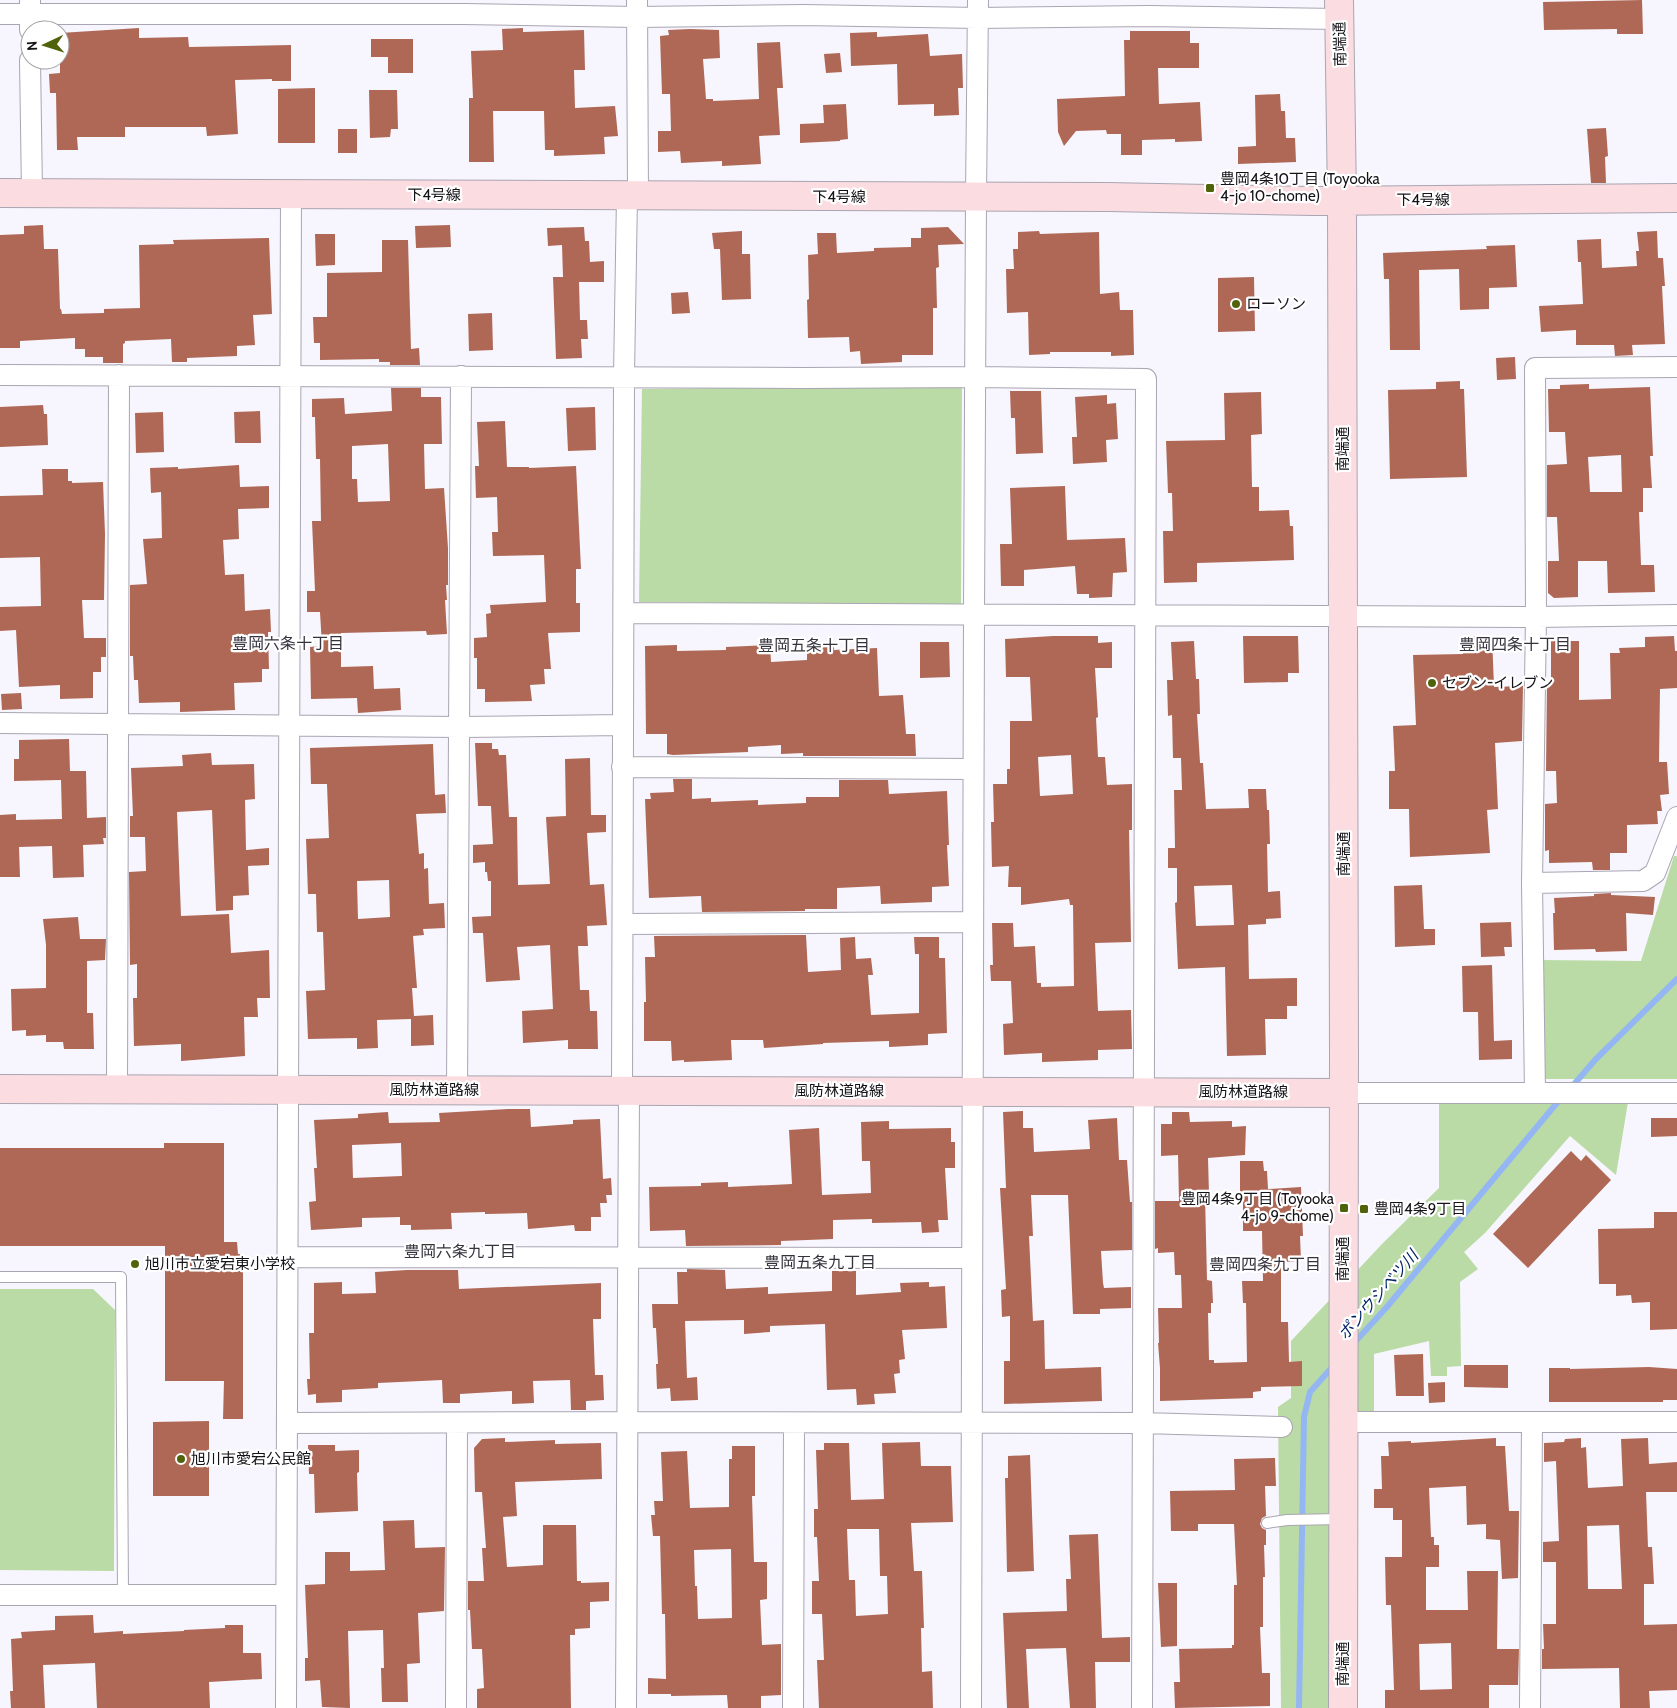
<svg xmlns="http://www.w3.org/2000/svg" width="1677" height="1708" viewBox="0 0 1677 1708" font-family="Cabin,'Noto Sans JP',sans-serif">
<rect width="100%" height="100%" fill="#f7f5fd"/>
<!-- green -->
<path fill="#badba5" d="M962,385L961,605L639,602L642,389Z
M1674,856H1677V1079H1540L1541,960L1641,961Z
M1439,1102H1628L1616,1175L1570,1136L1485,1233L1464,1252L1478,1269L1460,1282L1461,1366L1447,1367V1376H1431L1429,1341L1374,1354V1411L1344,1422L1343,1708H1281L1278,1407L1291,1398V1341L1383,1243L1439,1188Z
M0,1289H93L115,1310L114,1571L0,1570Z"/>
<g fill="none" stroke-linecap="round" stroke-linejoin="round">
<!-- stream -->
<path stroke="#94b7f4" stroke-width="6" d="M1570,1089L1595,1060L1677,979
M1353,1344L1386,1308L1561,1098
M1299,1708L1304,1417L1310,1392L1335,1364"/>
</g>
<!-- building -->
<path fill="#af6855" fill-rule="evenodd" d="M1642,0L1643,34H1617V29L1544,30L1543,2Z
M139,28V38L188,37L189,47L291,45V81H272V79L235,80L238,134L207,136L206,127H125V137H77L78,150H57L56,93H50L49,74L60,73V33Z
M523,28V32L584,30L585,70H574L575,108L615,106L618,136L604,137L605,154L554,156V150H545L544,111H493L494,162H469V98H473L471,51L503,50L502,29Z
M690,29L719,30L720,58L703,59L706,99H713V101L759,99L757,43L780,42L783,88H777L780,135L759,136L761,164L722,166V161L681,163L680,151L658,152V131H671L670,94H662L660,36L669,35L668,30Z
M1130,31H1190V43H1199V68H1158L1159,104L1200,102L1202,141L1175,142V139L1142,140V155H1121V134H1107L1106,130L1076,131L1064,146L1058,132L1057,99L1125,96L1124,40H1130Z
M877,32V37L928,34L930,56L962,54L963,88H958L959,115L934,116V104L898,105L897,64L851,66L850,33Z
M371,39H413V73H388V57H371Z
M840,53L842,72L826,73L824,54Z
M315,88V143H278V89Z
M369,90H397L398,129H391L390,137L370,138Z
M1280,94L1281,111H1285L1286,138H1295L1296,162L1238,164V147L1256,146L1255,95Z
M846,104L848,139L840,140V141L800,143V124L824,123L823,105Z
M1606,128L1608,156L1605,157L1606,183H1591L1587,129Z
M338,129H357V153H338Z
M43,225L44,249H58L60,309H61L62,314L104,313V309L140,308L139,245L174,244L173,240L269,238L272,314L253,315L255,345L237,346V356L187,358V362H172L171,339L125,341V343L123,344V363H103V357H85V349H75V338L20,341V348H0V235L24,234V226Z
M450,225L451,247L416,248L415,226Z
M584,227L585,241H589L590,262L604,261V282H579L580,320H587L588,339H581L582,358L556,359L553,277H563L562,245L548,246L547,228Z
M948,227L964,244L938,245L939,267L936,268L937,308H933V355H902V362L861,364L860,351L850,352L849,337L808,338L807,300L809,299L808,255L818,254L817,233H836L837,253L874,251V248L911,247V238H921V228Z
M742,231V254H750L751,299L722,300L720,249H714L712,233Z
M1039,231L1040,234L1099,232L1100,294L1119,292L1120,310H1133L1134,355L1111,356V352H1050V354L1029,355L1028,312L1007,313L1006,269H1014L1013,249H1018V232Z
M1657,231L1658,258H1663L1665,286H1662L1665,344L1632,345L1633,355L1615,356L1614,345H1576V330L1541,332L1539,306L1583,304L1581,262H1578L1577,240L1601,239L1602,268L1637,266L1636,251H1639L1637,232Z
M315,234H335V265L316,266Z
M382,240H408L411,349L419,348L420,365H390V362H379V359L320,360V343H314L313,317H327V273L382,272Z
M1515,245L1517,287L1489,288V309L1460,310L1459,269L1419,270L1420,350H1390L1389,279H1384L1383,253L1487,249L1486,246Z
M1254,277L1255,331L1218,332V278Z
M688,292L690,313L672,314L671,293Z
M492,313L493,350L469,351L468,314Z
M1515,357L1516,379L1497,380L1496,358Z
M1460,381V389H1464L1467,477L1390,479L1388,390L1436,389V382Z
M1589,384V389L1650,387L1653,456H1650L1652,488H1643V512H1639L1641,565H1654L1655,592L1608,593L1607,561H1578V597L1554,598L1548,593V561H1559L1557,517H1547V465L1567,464L1565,432H1549L1548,389H1560V385ZM1621,455L1622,492H1590L1588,457Z
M391,388H421V397H441L442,444H424L425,489L444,488L448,548V585H446L447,600H445L447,634L427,635L426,631L341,633V667L373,666L374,689L400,688L401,710L358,713L357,698L311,699L310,647L322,646L320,612H307V591H315L312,521H321L320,459H316L315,417H312V399L344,398L345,414L392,411ZM388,444L390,501L358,502L357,479H352V446Z
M1010,391H1041L1043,453L1016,454L1015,418H1011Z
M1261,392L1262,434L1251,435L1252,487H1259V511L1289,510L1290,526H1293L1294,560L1197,563V582L1164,583L1163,531H1173L1172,493H1168L1166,441L1225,440L1224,393Z
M1107,395V404L1116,403L1118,439L1106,440L1107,462L1073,464L1072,437H1077L1075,397Z
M43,405L44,414H47L48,445L0,447V407Z
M595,407L596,450L568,451L566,408Z
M260,411L261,443H235L234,412Z
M163,412L164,452L136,453L135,413Z
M505,421L507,467H529V468L576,466L581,569H576V603H580V632L548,633L551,669H544L545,684L530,685L532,701L485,702V689H477V658H474V638L487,637L486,614L491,613L490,605L546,602L544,555L493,556L492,532H498L497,497L476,498L475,466H479L477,422Z
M239,465L240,487L269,486V508L238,509L239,539L223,540L225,575L244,574L245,611L270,609L271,632H268L269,669H262V682L234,683L235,710L180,712V702L139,703L138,680H134L133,656H130V585L147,584L143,539L162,538L161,492L151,493L150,468L178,467V469Z
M42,469H68V481H72V483L103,482L105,534L104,600H82L84,638H106V657H101V672H93V698L60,699V685L19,687L16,630L0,631V607L41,606L40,557L0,558V496L43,495Z
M1065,486L1067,540L1125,538L1127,572L1113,573L1112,597L1089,598V594H1077L1075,566L1024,570V586H1001L1000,544H1012L1010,488Z
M1053,636H1098V643L1112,642V668H1095L1098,717L1096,718L1098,757H1105L1107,785L1132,784V830H1129L1131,942L1095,943L1098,1011L1131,1010L1132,1049L1098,1050V1060L1042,1062V1053L1004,1055L1003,1024L1013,1023L1011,981H991L990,965H993L992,923H1013L1014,947L1035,946L1037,983H1041V987L1074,986L1073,905H1070L1069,899L1021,905V887H1008L1009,866L992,867L991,822H994L993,784H1007V769H1010V721H1032L1030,677H1006L1005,639ZM1071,755L1073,794L1040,796L1038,757Z
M1243,636H1298L1299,673H1288V682L1244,683Z
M1471,636H1492L1494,687L1523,686L1522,741L1495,743L1498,809L1487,810L1490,853L1410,857L1409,809H1389V771H1395L1393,726L1416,725L1413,655L1463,654V650H1472Z
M1674,636L1675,651H1677V688L1660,689L1659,762H1667L1669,794L1660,795L1662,811H1657L1658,824L1627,825V853H1610V870H1593L1592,862L1549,863V850L1545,851V804L1557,803L1556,771H1546L1547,682H1551V641H1579V700L1611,699L1610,653H1620L1619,648L1645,647V637Z
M1194,641L1196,679H1199L1200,714H1197L1200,763H1203L1206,809L1249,808L1248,789H1266L1267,810H1269L1270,844H1267L1268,892L1280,891L1281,918L1266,919V924L1248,925L1249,979L1297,978V1006H1287V1019H1265L1266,1055L1227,1056L1225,967L1178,969L1175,903L1177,902V868H1168V848H1175L1174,790H1182L1181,758H1173L1172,715L1168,716L1167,680H1173L1171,642ZM1232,885L1234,925L1196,926L1194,886Z
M920,642H949L950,677L920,678Z
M834,643V650L877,648L879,696L903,695L906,734H915L916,756H803V753L781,754V745L748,747V752L673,755L667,754V734H646L645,646L677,645V651L726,650V647L770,645L771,662L807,660V644Z
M21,693L22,709L2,710L1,694Z
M69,739L70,771H86L87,818L106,817V838H103L104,844L83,845L84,877L53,878L52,846L19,847L20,877H0V815L16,814V820L62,819L61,780L14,781V759H19V740Z
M475,743H492V749H498L499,755H506L509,817H517L518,885L550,884L546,817L566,816L565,759L590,758L591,815H606V832L587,833L590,885L604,884L607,925L587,926L588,946H578L580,990H589L590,1011H597L598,1049H568V1040L523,1043L522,1011L553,1009L550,945L517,947L520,980L486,982L483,933H473L472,917L491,916V881H488L487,872H485V862L473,863V845L493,844L491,806H478Z
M433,744L435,795L445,794L446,813L416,814L419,854L424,853V869L428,868L429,904L444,903L445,928L423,929L424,935L413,936L417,988H412L414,1016L433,1015L434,1045L411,1046V1019L377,1020L378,1048L357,1049V1038L308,1039L306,991L325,990L323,932H317L316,894H308L306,839L329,838L327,784H311L310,748ZM389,880L390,917L358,919L357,881Z
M211,753L212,765L254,764L255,799L245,800L246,850L269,848V865L248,866L249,895L233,896V910L216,911L212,810L177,812L181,916L229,914L231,953L269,950L270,998H257L258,1017H244L245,1056L181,1061V1044L134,1046L133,998H137V964L130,965L129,872L146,871L145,837H130V816H133L131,768L183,766L182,755Z
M673,779H692V799L711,798V802L758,800V805L806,803V797H839V780H888L889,794L947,791L949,845H947L949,886L932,887V902L881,904L880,886L837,888V909H805V911L702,912L701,896L649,898L645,799H651L650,793L674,792Z
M1422,885L1424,929H1435V945L1395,947L1394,886Z
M1611,893V895L1655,897L1653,915L1626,913L1627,951L1596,952L1595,949L1554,950L1553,913H1555L1554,898L1594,896V894Z
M78,917L80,939H106L105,960L87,961V1013H93L94,1049H64L63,1042H46V1035L26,1036V1030L12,1031L11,989L46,988V945L43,919Z
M1511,922L1512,947H1504L1505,956L1481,957L1480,923Z
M806,935L808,972L841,970L840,938L855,937L856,959L871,958L873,975H868L871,1015L919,1013V954H915L914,937H939V958H945L947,1033L928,1034V1045L889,1047V1041L823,1043V1044L764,1048L763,1040H731L732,1060L684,1062V1060L672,1061L671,1041H644V1002H646L645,957H655L654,936Z
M1492,965L1494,1041L1512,1040V1059L1479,1060L1478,1012H1463L1462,966Z
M508,1109H530L531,1127L573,1124V1120L600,1119L603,1179L611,1178L612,1195H606L607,1203H600L601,1217H591V1231H575L574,1225L528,1229L527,1213L485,1214V1212L451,1213L452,1229L411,1230V1225H400V1217L362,1218V1227L311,1230L309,1202L316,1201L314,1168H317L314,1120L358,1118V1114L388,1112L389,1123L440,1122L439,1113ZM401,1143L402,1176L353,1178L352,1145Z
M1023,1111V1128H1033L1034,1152L1090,1149L1088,1120L1117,1118L1119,1160H1127L1130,1202H1132V1250L1101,1251L1103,1283L1104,1288L1131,1287V1308L1100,1309V1314H1073L1068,1195H1031L1033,1236H1029L1033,1321L1044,1320L1045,1369L1101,1367L1102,1401L1004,1404V1361H1010V1316L1002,1317L1001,1290L1006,1289L1000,1188H1006L1003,1112Z
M1172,1112H1189L1190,1122L1232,1121V1127L1246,1126L1245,1155L1208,1158L1209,1194L1205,1195L1207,1280L1212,1281L1213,1303H1211V1313H1208L1209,1360H1214V1363L1247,1362L1246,1303H1243L1242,1281H1263L1262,1231H1243V1198H1240V1161H1263L1264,1171H1267L1268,1189L1301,1187L1303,1236H1300L1301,1261L1281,1262V1322H1288L1289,1362L1302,1361V1386L1261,1387V1391L1253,1392V1398L1160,1401V1368L1158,1343H1159L1158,1308H1182L1181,1275H1175L1174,1252L1158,1253V1248L1155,1249V1201H1179L1178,1155L1161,1156V1124H1172Z
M1651,1118H1677V1136L1651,1137Z
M889,1121V1129L951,1128V1142H955V1168H945L948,1220H938L939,1232L922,1233L921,1222L872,1223V1219L833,1220V1239L781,1241V1245L686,1246L685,1230L650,1231L649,1187L701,1186V1183L728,1182V1187L792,1184L789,1130L819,1128L822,1195L871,1193L870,1161H862L861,1122Z
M164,1143H224V1242H237L238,1254H243V1419H223L224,1381H165V1246H0V1148H164Z
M1571,1151L1581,1161L1586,1155L1611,1180L1528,1268L1493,1234Z
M1654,1212H1677V1329L1650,1330V1302L1632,1303L1631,1295L1616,1296V1284H1599L1598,1229L1654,1228Z
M687,1269L725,1270L726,1289L768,1287V1294L832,1291V1271H856V1295L901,1292L900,1283L929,1282V1287L945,1286L947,1328L902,1330L905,1359L899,1360L900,1373L894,1374L896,1393L874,1394L875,1404L857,1405L856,1389L827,1390L825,1324L770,1326V1332L744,1334V1320L685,1321L687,1378L697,1377L698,1400L671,1401L670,1388L657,1389L656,1364H658L656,1328H653L652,1304H678L677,1272H687Z
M407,1270H458L459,1289L601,1283V1319H593L595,1375H603L604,1400L586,1401V1410H571L570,1380L533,1381L534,1403L512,1404V1391L460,1394V1403H443L442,1380L378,1383V1388L342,1390V1402L316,1403V1394L308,1395L307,1379H310L309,1333H314V1283L342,1282V1294L376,1293L375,1272Z
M1423,1354L1424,1396H1396L1394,1355Z
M1464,1365H1508V1388L1464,1387Z
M1649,1367L1677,1369V1400H1663V1402H1549V1368H1570V1369Z
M1445,1382V1402L1429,1403L1428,1383Z
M209,1421V1496H153V1422Z
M505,1438V1442L555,1440V1444L601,1443L602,1479L515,1482L517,1516L503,1517L507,1567L543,1565V1525H576L577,1581H581V1583L609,1582V1601L590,1602V1628L575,1629V1635H570L571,1708H477V1689L484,1688L482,1649H472L470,1610H468V1581H484L482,1548H486L482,1492H475L474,1448L482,1439Z
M1496,1438V1446H1505L1509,1511H1519L1518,1578L1502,1579L1500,1540L1486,1539V1524L1467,1525L1466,1486L1429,1488L1431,1537H1434V1545H1439V1567H1426V1610H1468L1467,1571H1498L1497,1649H1519L1518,1685H1489V1708H1385V1690H1394L1391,1605H1386L1385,1557H1402V1520H1393V1508H1374V1489H1382L1381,1456H1389L1388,1442L1411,1441V1443ZM1451,1643L1452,1689L1420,1690L1419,1644Z
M1581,1438V1448L1586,1447L1588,1488L1623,1486L1621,1439L1648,1438L1649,1464L1677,1462V1492H1646L1648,1547H1652L1654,1584H1644V1625L1677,1624V1690L1649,1691L1650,1708H1620L1619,1668L1542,1669V1649H1544L1543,1624H1556V1562H1543V1542L1559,1541L1556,1461L1544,1462V1443L1564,1442L1565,1439ZM1619,1525L1622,1589H1588L1587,1526Z
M920,1442L921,1466H951L953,1522L911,1523L914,1571H922L924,1628H921L922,1672L932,1671L933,1708H819L817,1660H824L822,1614H812V1581H819L817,1537H814V1509H818L816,1450H824V1443H849L851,1500L884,1499L882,1443ZM847,1529H879L880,1576H887L888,1614L856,1616L855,1580H849Z
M308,1445H335V1451L359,1450V1472L357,1473L358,1511L315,1513L314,1474H309Z
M732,1446H755V1496H752L754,1562H767V1599L760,1600L762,1645L781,1644V1695L761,1696V1708H728L727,1695L671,1696V1694H648V1678L666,1679L665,1614H662L660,1536H653L651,1515H655L654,1501H663L661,1452L687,1451L690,1508L729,1507V1459H732ZM731,1549L732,1618L698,1619L697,1586H695L694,1550Z
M1030,1455L1034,1571L1007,1572L1005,1478H1008V1456Z
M1275,1458L1276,1486H1265L1266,1516L1262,1518L1260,1524L1262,1528L1266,1530V1545H1264L1265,1577H1263V1627H1260L1262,1673H1270V1706L1175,1708L1174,1682H1180L1179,1649L1232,1648V1645H1234V1585H1237L1234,1524H1198V1531H1171L1170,1491L1235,1490L1234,1459Z
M414,1520L415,1548L445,1547L444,1611L418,1613L420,1663L407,1664L408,1702H382L381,1668H384L383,1630L348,1631L350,1708L322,1707L320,1680L305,1681V1658H308L305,1585L325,1584V1552H350V1571L385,1570L383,1521Z
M1098,1534L1102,1638L1130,1637V1662H1095L1096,1708H1070L1066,1648L1026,1649L1029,1708H1007L1003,1613L1067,1611L1066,1579H1071L1069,1535Z
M1158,1583H1177V1646L1161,1647Z
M93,1615L94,1633L123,1631V1634L184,1631V1630L225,1628V1625H243V1653H261L262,1679L209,1682L210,1708H97L95,1663L43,1665L45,1708H11L10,1691H13L11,1639L22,1638L21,1632L55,1630V1616Z"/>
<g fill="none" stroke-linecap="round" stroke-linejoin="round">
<defs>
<path id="lane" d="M0,1277H121L123,1595
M1267,1523L1287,1520L1341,1519"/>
<path id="street" d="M30,0V30
M637,0L638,196
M0,14H463L636,17L804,15L978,18L1149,16L1339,19
M30,60L32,193
M0,375L802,378L975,377L1146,379L1142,1708
M624,613L1536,617L1677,615
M0,723L460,727L622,725
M622,767L973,769
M1532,883L1643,881L1655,873L1677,817
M623,924L973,922
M117,1089L119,375
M457,1090L461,376
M622,1091L624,376L627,196
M1344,1093H1677
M1535,1093L1532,883L1536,617L1535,368L1677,367
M287,1257L972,1258
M1344,1422H1677
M287,1423L627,1422L1143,1423L1282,1427
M0,1595H286
M286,1708L291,195
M456,1708L457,1423
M626,1708L629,1091
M793,1708L794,1423
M971,1708L974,615L976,198L978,0
M1530,1708L1532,1422"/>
<path id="secondary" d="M1339,0L1342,200L1344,1053L1343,1708
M0,193L1108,197L1313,201L1677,198
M0,1089L1344,1093"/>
</defs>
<!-- lane casing -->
<use href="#lane" stroke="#a9a5b2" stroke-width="12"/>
<!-- street casing -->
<use href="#street" stroke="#a9a5b2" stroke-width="22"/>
<!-- secondary casing -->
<use href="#secondary" stroke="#a9a5b2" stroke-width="30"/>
<!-- lane -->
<use href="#lane" stroke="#fff" stroke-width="10"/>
<!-- street -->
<use href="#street" stroke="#fff" stroke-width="20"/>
<!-- secondary -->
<use href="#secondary" stroke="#fbdce0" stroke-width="28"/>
</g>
<!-- markers -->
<g fill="#50630b" stroke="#fff" stroke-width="2">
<rect x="1205" y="183" width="10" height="10" rx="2.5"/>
<circle cx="1236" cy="304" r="5"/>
<circle cx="1432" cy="683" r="5"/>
<rect x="1339" y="1203" width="10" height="10" rx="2.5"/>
<rect x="1359" y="1204" width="10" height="10" rx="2.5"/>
<circle cx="135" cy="1264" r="5"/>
<circle cx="181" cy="1459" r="5"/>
</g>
<g text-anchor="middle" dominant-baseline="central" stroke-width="4.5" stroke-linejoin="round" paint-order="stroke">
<!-- street labels -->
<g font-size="15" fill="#151318" stroke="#fff">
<text transform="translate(1340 44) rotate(-91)">南端通</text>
<text x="434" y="195">下4号線</text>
<text x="839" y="197">下4号線</text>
<text x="1423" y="200">下4号線</text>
<text transform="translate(1343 449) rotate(-90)">南端通</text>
<text transform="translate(1344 854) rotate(-90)">南端通</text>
<text x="434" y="1090">風防林道路線</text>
<text x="839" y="1091">風防林道路線</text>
<text x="1243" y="1092">風防林道路線</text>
<text transform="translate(1343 1259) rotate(-90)">南端通</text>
<text transform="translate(1343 1664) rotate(-90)">南端通</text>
</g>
<!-- poi labels -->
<g font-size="15" fill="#151318" stroke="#fff" text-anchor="start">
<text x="1220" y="179">豊岡4条10丁目 (Toyooka<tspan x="1220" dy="17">4-jo 10-chome)</tspan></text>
<text x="1246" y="304">ローソン</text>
<text x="1442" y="683">セブン-イレブン</text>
<text x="1334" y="1199" text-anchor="end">豊岡4条9丁目 (Toyooka<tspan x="1334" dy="17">4-jo 9-chome)</tspan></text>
<text x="1374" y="1209">豊岡4条9丁目</text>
<text x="145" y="1264">旭川市立愛宕東小学校</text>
<text x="191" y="1459">旭川市愛宕公民館</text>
</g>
<!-- neighbourhood labels -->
<g font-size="16" fill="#36333d" stroke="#fff">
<text x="288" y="643">豊岡六条十丁目</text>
<text x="1515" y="644">豊岡四条十丁目</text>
<text x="814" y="645">豊岡五条十丁目</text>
<text x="460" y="1251">豊岡六条九丁目</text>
<text x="820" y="1262">豊岡五条九丁目</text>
<text x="1265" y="1264">豊岡四条九丁目</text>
</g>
<!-- water labels -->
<g font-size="16" font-style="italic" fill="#022469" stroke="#fff">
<text transform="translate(1378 1295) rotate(-49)">ポンウシベツ川</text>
</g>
</g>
<!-- north arrow -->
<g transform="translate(45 45) rotate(266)"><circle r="24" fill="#ffffff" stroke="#a1a1a3"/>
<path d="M0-4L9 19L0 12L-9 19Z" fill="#50630b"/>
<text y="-8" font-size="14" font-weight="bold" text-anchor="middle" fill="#151318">N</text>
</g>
</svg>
